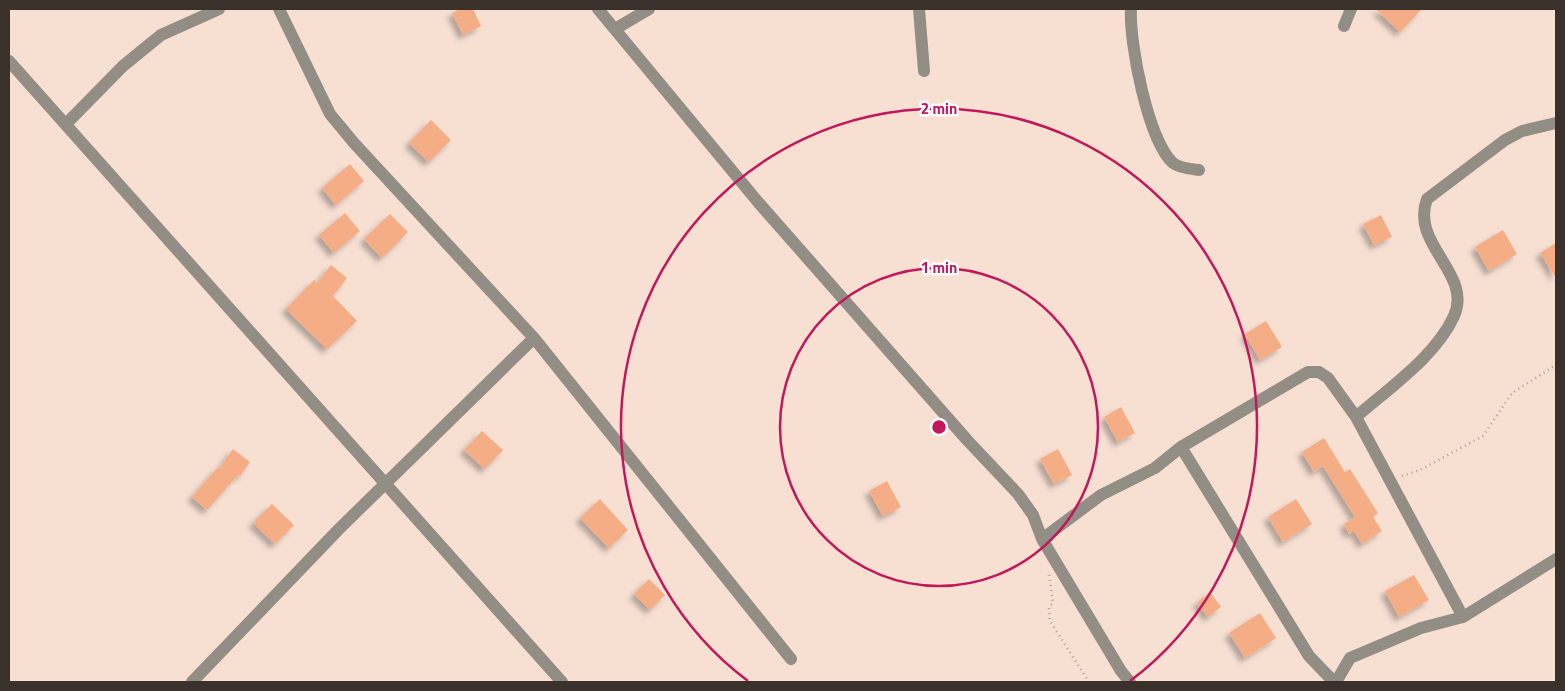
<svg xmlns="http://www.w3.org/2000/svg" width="1565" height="691" viewBox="0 0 1565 691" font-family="'Titillium Web',sans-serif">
<defs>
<filter id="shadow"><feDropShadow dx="-4.5" dy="4.5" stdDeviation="2.5" flood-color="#0004"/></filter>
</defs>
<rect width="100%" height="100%" fill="#f7dfd2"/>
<!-- building -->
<path fill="#f5ad85" filter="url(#shadow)" d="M460,9H473L481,26L463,35L452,13Z
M1376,9H1422L1400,32Z
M431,120L451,140L429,162L409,143Z
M350,164L364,181L336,205L322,188Z
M345,213L360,231L334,253L319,235Z
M390,214L408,232L382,258L364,239Z
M1381,215L1392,237L1374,245L1363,224Z
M1503,230L1517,254L1489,271L1475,247Z
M1556,243V278L1540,253Z
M331,265L347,278L333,296L357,321L327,349L286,309L314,280L317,283Z
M1266,321L1282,347L1260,360L1245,334Z
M1121,407L1135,433L1118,442L1104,417Z
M482,431L503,450L485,469L464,450Z
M1324,438L1345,472L1350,469L1378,513L1373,517L1382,531L1362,544L1354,531L1349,534L1344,524L1355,517L1323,466L1314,472L1302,452Z
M233,449L250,462L240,476L238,475L207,510L192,497L218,467L219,469Z
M1058,449L1072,475L1054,484L1040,459Z
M887,481L901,507L883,516L869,491Z
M600,499L628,530L609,548L580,518Z
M1296,499L1312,524L1283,542L1268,517Z
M272,504L294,525L275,544L253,523Z
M1414,575L1429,600L1399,617L1385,591Z
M649,579L665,595L650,610L634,594Z
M1210,592L1221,607L1208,617L1197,603Z
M1260,613L1276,638L1245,658L1229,633Z"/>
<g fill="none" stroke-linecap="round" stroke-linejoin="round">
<!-- path -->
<path stroke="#b19f95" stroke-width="2.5" stroke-dasharray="1 4" stroke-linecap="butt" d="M1402,476L1420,470L1483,436L1512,393L1556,365
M1049,575L1053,603L1049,607L1050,621L1089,682"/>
<!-- minor -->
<path stroke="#938e85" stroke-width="12" d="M279,9L330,114L354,143L534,338L791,659
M598,9L758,202L968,441L1018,494L1033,515L1042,539L1121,671L1130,682
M919,9L924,71
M1131,9C1129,42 1148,141 1173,163C1179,168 1192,169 1199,170
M1344,26L1351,9
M615,29L649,9
M9,61L562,682
M66,124L123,66L161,35L219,9
M1356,417C1389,388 1436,356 1454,316C1473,273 1410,245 1427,199L1505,140L1522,131L1556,123
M1181,447L1309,656L1334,682
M1042,539L1101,495L1155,468L1181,447L1308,372H1319L1328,378L1356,417L1463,617
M192,682L339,529L534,338
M1336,682L1350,658L1421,628L1463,617L1556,559"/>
</g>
<!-- distance rings -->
<g fill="none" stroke="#c2185b" stroke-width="2.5">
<circle cx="939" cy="427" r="159"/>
<path d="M748 681A318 318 0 1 1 1130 681"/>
</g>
<circle cx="939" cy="427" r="8" fill="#c2185b" stroke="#fff" stroke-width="2.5"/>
<g font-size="15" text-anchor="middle" font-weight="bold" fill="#c2185b" stroke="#fff" stroke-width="5" stroke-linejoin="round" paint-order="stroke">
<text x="939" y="114">2 min</text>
<text x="939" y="273">1 min</text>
</g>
<!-- border -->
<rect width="1565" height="691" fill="none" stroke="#3a312c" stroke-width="20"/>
</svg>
